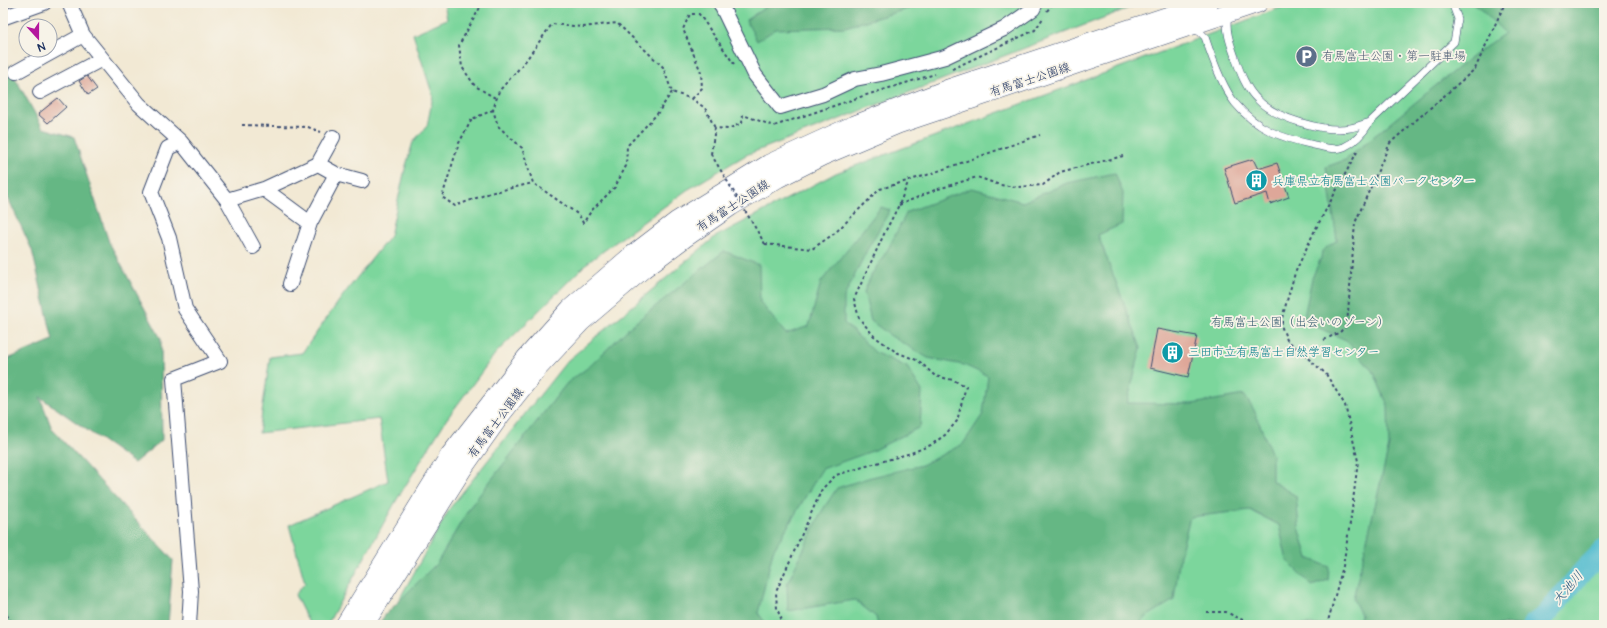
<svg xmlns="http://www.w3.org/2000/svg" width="1607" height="628" viewBox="0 0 1607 628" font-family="'Architects Daughter','Klee One',sans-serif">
<rect width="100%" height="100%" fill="#f7f3e8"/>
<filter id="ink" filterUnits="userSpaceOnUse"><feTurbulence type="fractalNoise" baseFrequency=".025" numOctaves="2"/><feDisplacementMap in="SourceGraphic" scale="8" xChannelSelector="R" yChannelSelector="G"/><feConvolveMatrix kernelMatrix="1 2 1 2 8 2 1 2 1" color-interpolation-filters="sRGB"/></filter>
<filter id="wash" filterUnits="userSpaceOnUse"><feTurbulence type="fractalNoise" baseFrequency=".012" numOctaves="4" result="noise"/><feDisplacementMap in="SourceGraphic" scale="16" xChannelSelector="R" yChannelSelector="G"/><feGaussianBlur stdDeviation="0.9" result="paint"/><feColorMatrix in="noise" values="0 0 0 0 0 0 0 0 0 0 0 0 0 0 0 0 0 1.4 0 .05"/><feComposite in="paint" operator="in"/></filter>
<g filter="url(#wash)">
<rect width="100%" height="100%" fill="#f2e9d4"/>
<!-- green -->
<path fill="#7cd69c" stroke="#4c827d" d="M444,3H1142L746,155L687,190L587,263L495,354L446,420L396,501L327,625H310L295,595L305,583L289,525L388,481L379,419L259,433L270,357L302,353L344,294L390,236L405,169L413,142L427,126L433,96L413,34L447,19Z
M1293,3H1604V625H385L450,508L567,361L715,237L836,173Z"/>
<!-- forest -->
<path fill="#65b784" stroke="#407371" d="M772,3H928L845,27L776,29L757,41L746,20Z
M1474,3H1604V543L1598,548L1571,578L1542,614L1523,625H1358L1361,615L1353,599L1389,446L1388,406L1374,373L1346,340L1319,328L1304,317L1312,278L1321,258L1322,251L1337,240L1326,167L1345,160L1466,61L1505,33Z
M3,55L4,58L43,128L74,137L109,242L161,339L162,440L134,463L40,397L52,429L173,560L168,625H3V361L53,340L32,250L3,187Z
M1115,173L1123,193L1122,224L1098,235L1141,348L1127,403L1192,404L1244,395L1254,410L1272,455V481L1296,496L1299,527L1308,558L1329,567L1328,580L1312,586L1287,561L1279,525L1250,510L1190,517L1180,555L1174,600L1146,617L1138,625H878L876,617L855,600L788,611L787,584L822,511L837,488L868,478L922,465L963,444L983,414L988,376L964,365L928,358L891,336L871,321L864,292L872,274L888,249L907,212L972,188L1023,202L1067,183Z
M881,207L890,210L867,250L844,297V323L876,353L907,367L922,391L920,427L872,451L822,469L773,551L758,613L767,625H378L385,615L437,563L470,507L567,383L590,366L631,326L724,251L759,265L760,302L786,334L809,326L821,282Z"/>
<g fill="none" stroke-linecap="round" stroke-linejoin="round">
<!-- river -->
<path stroke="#52bccf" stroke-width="21" d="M1532,625L1546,615L1583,571L1604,550"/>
</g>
<g id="blocks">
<!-- building -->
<path fill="#dea799" d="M87,76L97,89L88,95L79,81Z
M58,98L66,107L48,123L38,114Z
M1253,159L1258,169L1277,163L1289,197L1270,204L1267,193L1235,203L1224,168Z
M1157,329L1197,336L1188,377L1150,368Z"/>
</g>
</g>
<g filter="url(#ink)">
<use href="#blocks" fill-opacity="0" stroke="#3b4b70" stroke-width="1"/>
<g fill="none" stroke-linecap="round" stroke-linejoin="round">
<defs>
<path id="lane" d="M1228,15C1225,30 1230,43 1235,57C1240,72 1246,89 1258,100C1275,118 1325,133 1350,128C1357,127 1364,124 1370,122
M1194,29L1200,32L1205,37C1211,55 1223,88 1235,103C1257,130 1282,138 1314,145C1324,147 1334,151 1344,147C1355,142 1364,132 1370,122L1454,42L1458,19L1452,3"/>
<path id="street" d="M69,3L83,35L139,104L181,142L168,148L151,192L169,238L185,309L220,361L174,379L191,591L189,625
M720,3L755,75L780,107L823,94L855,79L881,74L945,57L1004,29L1033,9L1036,3
M5,17L44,3
M16,72L83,35
M40,92L102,59
M181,142L227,200L253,247
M318,164L336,174L362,181
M264,189L310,223L290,284
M227,200L264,189L318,164L333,137
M310,223L336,174"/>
<path id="secondary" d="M345,625L450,455L526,358L570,309L630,257L677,221L769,164L852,126L948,89L1208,3
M364,625L463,468L502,413L537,369L581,322L643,269L686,237L731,206L778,178L822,156L898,124L1258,3"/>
</defs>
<!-- lane casing -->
<use href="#lane" stroke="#3b4b70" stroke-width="8"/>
<!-- street casing -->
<use href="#street" stroke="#3b4b70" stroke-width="16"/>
<!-- secondary casing -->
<use href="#secondary" stroke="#3b4b70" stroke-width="20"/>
<!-- path -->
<path stroke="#3b4b70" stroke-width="2" stroke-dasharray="3 3" stroke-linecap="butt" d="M481,3L482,4L459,45L462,67L475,86L497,99
M1047,11L1053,3
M952,69L1035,30L1043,18
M672,92L657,114L627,146L626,166L615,187L592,210L583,223L579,215L533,183L522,148L498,126L493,110L499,91L524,63L552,24L583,27L617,23L663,67L672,92L692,99L705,108L715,128
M692,99L702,88L701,72L683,29L690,14H699L734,64
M493,110L472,119L459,143L442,197L455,206L490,193L533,183
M242,125L308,127L321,132
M711,154L715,128L728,129L742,123L743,115L774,126L863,96L935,74
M899,205L935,190L977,177L1000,185L1017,187L1043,185L1060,172L1123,156
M765,244L812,249L835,233L880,189L927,175L1040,135
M1324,340L1340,332L1347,325L1355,223L1390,143L1475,69L1505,3
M3,610L14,625
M1206,612H1226L1253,625
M784,625L777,609L776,592L822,489L836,475L911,453L931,445L945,435L957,421L966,386L953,380L935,376L919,361L896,352L874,336L859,318L854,299L885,232L899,205L909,180
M1327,625L1343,566L1351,517L1358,461L1345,405L1326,374L1287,340L1282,328V318L1295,273L1314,232L1357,152"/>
<!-- lane -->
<use href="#lane" stroke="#fff" stroke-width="7"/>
<!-- street -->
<use href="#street" stroke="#fff" stroke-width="14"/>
<!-- secondary -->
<use href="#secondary" stroke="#fff" stroke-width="19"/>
<!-- path-bridge -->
<path stroke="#3b4b70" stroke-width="2" stroke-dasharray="3 3" stroke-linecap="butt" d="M711,154L765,244"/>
</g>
</g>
<!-- icons -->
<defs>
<symbol id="parking-disc" viewBox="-11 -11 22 22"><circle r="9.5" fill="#5c6f8a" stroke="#f7f3e8"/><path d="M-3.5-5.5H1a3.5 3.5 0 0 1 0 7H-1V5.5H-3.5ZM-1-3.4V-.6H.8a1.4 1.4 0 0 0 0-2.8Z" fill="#fff"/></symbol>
<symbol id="building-disc" viewBox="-11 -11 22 22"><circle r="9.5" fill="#0f9aa8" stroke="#f7f3e8"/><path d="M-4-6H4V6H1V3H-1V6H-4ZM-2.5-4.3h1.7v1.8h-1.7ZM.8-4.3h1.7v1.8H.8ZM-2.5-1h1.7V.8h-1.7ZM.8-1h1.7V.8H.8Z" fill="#fff"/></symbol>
</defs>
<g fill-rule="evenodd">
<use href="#parking-disc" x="1294" y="44" width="25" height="25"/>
<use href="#building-disc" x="1244" y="168" width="25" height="25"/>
<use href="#building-disc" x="1160" y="340" width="25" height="25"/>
</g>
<g text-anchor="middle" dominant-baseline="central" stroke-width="3.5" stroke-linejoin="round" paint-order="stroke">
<!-- service labels -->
<g font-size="12" fill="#4e5e75" stroke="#f7f3e8" text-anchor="start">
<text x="1322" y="56">有馬富士公園・第一駐車場</text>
</g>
<!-- street labels -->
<g font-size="12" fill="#1b2f5e" stroke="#f7f3e8">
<text transform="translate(1030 80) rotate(-18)">有馬富士公園線</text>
<text transform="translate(733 206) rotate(-33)">有馬富士公園線</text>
<text transform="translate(496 423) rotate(-53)">有馬富士公園線</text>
</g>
<!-- culture labels -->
<g font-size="12" fill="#0d838f" stroke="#f7f3e8" text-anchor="start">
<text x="1272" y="181">兵庫県立有馬富士公園パークセンター</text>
<text x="1188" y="352">三田市立有馬富士自然学習センター</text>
</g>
<!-- park labels -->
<g font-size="12" fill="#33596e" stroke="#f7f3e8">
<text x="1300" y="322">有馬富士公園（出会いのゾーン）</text>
</g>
<!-- water labels -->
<g font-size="13" font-style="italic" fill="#2c5980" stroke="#f7f3e8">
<text transform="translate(1568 588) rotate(-50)">大池川</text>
</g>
</g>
<!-- margin -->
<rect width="1607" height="628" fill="none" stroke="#f7f3e8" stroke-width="16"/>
<!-- north arrow -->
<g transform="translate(38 38) rotate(159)"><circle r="19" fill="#f7f3e8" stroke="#9fa5b1"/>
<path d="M0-3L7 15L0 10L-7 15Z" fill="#b5179e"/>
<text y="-6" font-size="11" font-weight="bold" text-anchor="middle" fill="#1b2f5e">N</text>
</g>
</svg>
